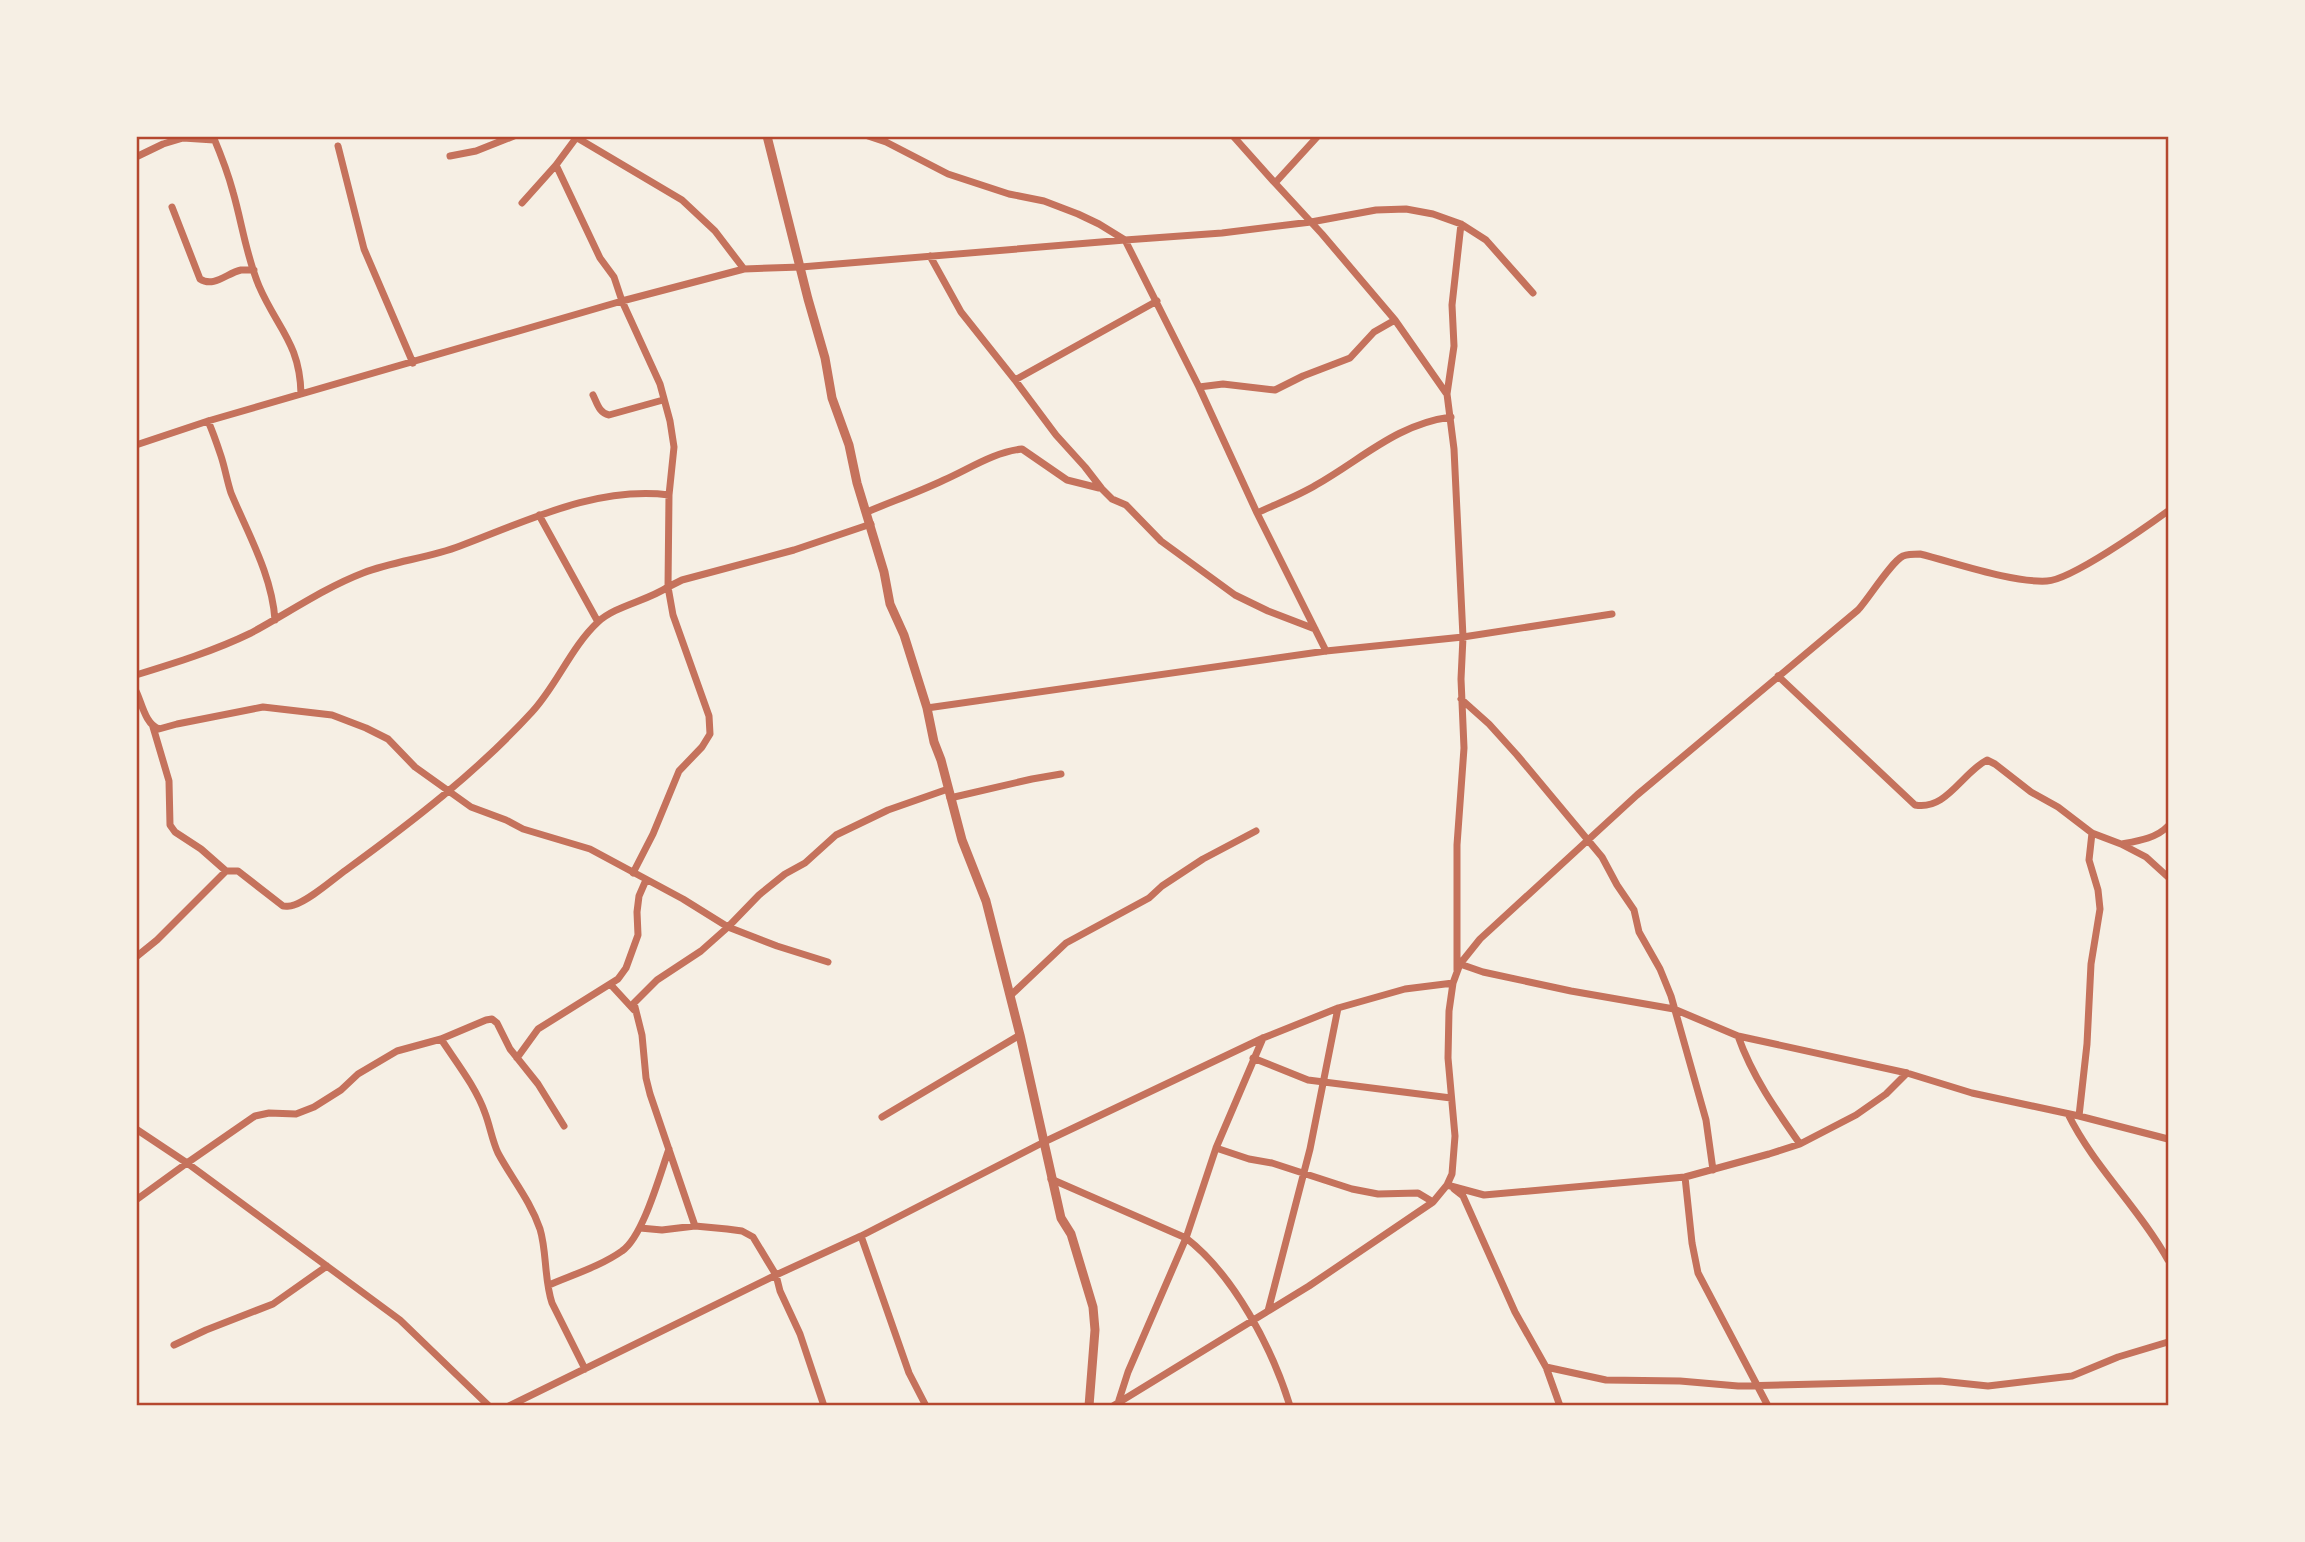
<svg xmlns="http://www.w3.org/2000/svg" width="2305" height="1542" viewBox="0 0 2305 1542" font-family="'Titillium Web',sans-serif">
<rect width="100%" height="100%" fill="#f6efe4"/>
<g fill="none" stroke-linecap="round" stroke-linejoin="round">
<!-- minor -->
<path stroke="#c5725c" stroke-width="7" d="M213,136C221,155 228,173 233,192C242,223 246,255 259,286C277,328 300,343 301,394
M574,136L682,200L715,231L744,269
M868,136L886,142L948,174L1009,194L1044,201L1078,214L1099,224L1125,240L1222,233L1311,222L1376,210L1406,209L1433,214L1461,224L1486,240L1533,293
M1233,136L1275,183
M1318,136L1275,183L1322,234L1395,320L1446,393
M576,138L556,165L600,258L614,277L622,301L660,384L670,421L674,447L669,495L668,587L682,580L794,550L871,524
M338,146L364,249L413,363
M450,156L476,151L514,136
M136,157L163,144L183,138L214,140
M522,203L556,165
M172,207L200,279C214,288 227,273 241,270C244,270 251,270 254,270
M930,256L961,312L1015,380L1056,435L1085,467L1102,489L1112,499L1126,505L1161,541L1235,595L1268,611L1315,629
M1015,380L1157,301
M1199,387L1223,384L1275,390L1303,376L1350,358L1374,332L1395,320
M593,395C597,403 599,413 609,415L663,400
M208,421C213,432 217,444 221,456C225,468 227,481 231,493C248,534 272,575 275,620
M136,445L208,421L622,301L744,269L801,267L1125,240L1199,387L1257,513L1326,651
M867,512C893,501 919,492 944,480C969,469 994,452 1022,449L1067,480L1099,488
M1257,513C1276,504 1298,496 1316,485C1362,459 1397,424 1451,417
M539,515L598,622
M136,675C175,663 214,651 251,633C288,613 324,588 363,573C394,561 429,558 460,546C527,521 596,486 669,495
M1778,676L1915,805C1946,811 1962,773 1987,760L1995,764L2031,792L2058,807L2092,833L2121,844L2146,857L2168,877
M136,691C142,703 145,724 159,729L177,724L263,707L332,715L366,728L388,739L415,767L471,807L506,820L523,829L590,849L683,899L728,927L777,946L828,962
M1461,699L1489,724L1517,755L1602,857L1617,885L1634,910L1639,932L1660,969L1671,996L1706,1120L1713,1170
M927,708L1326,651L1463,637L1612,614
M153,727L169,781L170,825L175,832L201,849L226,871
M950,798L1032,779L1061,774
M2122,844C2138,841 2157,838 2168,826
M633,873L653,834L679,771L702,747L710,734L709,716L673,615L668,587
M136,957L157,940L226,871H238L283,906C288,906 289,907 294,905C310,900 332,880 346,870C412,822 477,772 532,712C557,685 571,647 598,622C615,606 647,601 668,587
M1460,964L1483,972L1571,991L1674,1009L1738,1036L1907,1073L1972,1093L2079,1116L2168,1139
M1457,970V845L1464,748L1461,679L1463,637L1454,449L1447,394L1454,346L1452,305L1461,224
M611,985L634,1010
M1010,996L1066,943L1149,898L1162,886L1203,859L1256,831
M1738,1036C1752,1076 1776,1110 1800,1144
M441,1039C456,1062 476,1087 485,1113C490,1126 492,1140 498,1153C512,1179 530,1200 540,1229C547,1252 544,1279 552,1303L585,1369
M517,1058L538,1029L618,979L626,968L638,935L637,912L639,896L646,880
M1253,1058L1308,1080L1451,1098
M2068,1114C2094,1167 2139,1208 2168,1260
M2079,1116L2087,1044L2091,964L2100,909L2098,890L2089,860L2092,833
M882,1117L1020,1035
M136,1129L187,1163L400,1320L489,1406
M1216,1148L1249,1159L1272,1163L1352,1189L1378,1194L1418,1193L1433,1202
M1685,1177L1692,1243L1698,1273L1768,1406
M1051,1179L1186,1238C1234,1275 1272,1348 1290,1406
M1447,1185L1484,1195L1685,1177L1769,1154L1800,1144L1856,1115L1886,1094L1907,1073
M1454,1189L1463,1196L1515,1312L1546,1367L1560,1406
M136,1200L187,1163L255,1116L269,1113L296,1114L314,1107L341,1090L358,1074L397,1051L441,1039L486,1020L492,1019L497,1023L510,1049L538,1084L564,1126
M695,1226L650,1094L646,1078L642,1035L634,1003L657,980L701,951L728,927L759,895L785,874L805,863L836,835L888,810L948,789
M640,1228L662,1230L695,1226L727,1229L742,1231L753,1237L776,1275L780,1291L800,1334L824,1406
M861,1236L909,1373L926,1406
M549,1285C572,1275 601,1266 622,1251C643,1237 660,1174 669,1149
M1268,1311L1310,1149L1338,1008
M174,1345L206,1330L273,1304L327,1266
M1546,1367L1606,1380L1680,1381L1738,1386L1940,1381L1988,1386L2072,1376L2118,1357L2168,1342
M1119,1400L1128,1372L1186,1238L1216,1148L1263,1038
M509,1406L776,1275L861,1236L1044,1142L1263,1038L1338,1008L1405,989L1453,983
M1113,1406L1309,1286L1433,1202L1447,1185L1452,1174L1455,1136L1448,1058L1449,1011L1453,983L1460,964L1480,939L1637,795L1858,610C1869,598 1891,562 1903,556C1908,554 1914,554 1920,554C1956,563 2013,583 2047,581C2071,580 2146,527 2168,511"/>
<!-- tertiary -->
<path stroke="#c5725c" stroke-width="9" d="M767,136L808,299L825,358L832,398L849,445L857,483L884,572L890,604L904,635L927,708L934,742L941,760L962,840L986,901L1020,1035L1061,1218L1071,1234L1093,1307L1095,1330L1089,1406"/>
</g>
<!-- border -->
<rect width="2305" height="1542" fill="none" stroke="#f6efe4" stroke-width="276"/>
<rect x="138" y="138" width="2029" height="1266" fill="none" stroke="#b5482f" stroke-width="2.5"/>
</svg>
